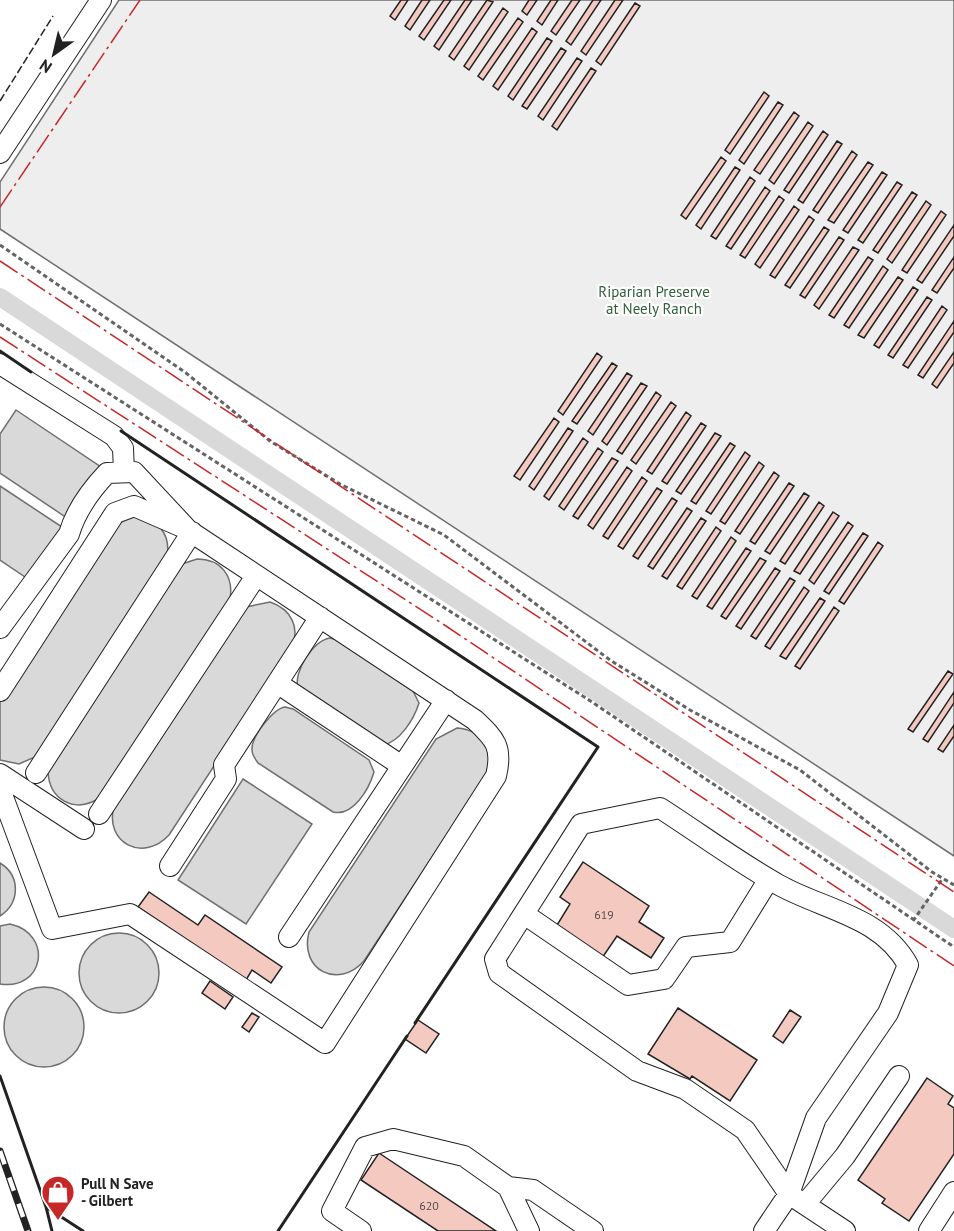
<svg xmlns="http://www.w3.org/2000/svg" width="954" height="1231" viewBox="0 0 954 1231" font-family="'PT Sans',sans-serif">
<rect width="100%" height="100%" fill="#fff"/>
<!-- green -->
<path fill="#eee" stroke="#6f6f6f" stroke-width="1.5" d="M119,0H954V856L0,229V182Z"/>
<!-- water -->
<path fill="#d9d9d9" stroke="#6f6f6f" stroke-width="1.5" d="M16,410L101,467L67,518L0,473V434Z
M0,486L65,529L31,581L0,560Z
M134,517C158,518 171,534 167,557L35,757L19,764L0,760V700L119,523Z
M197,559C221,559 234,576 230,599L98,799C74,813 49,800 48,771L182,564Z
M270,602C291,609 301,628 291,648L169,835C143,863 104,843 114,806L246,607Z
M330,638L338,640L413,691L419,703C414,719 400,742 383,745L298,688C293,672 313,641 330,638Z
M285,707L293,709L369,760L374,772C369,789 353,817 333,812L258,763C255,759 252,755 252,750C251,737 273,709 285,707Z
M457,728C484,730 494,751 486,775L364,961C338,990 299,970 309,932L436,739Z
M243,779L312,824L246,924L178,880Z
M0,863C21,876 20,903 0,916Z
M10,924C54,934 44,991 0,984V926Z
M79 973a40 40 0 1 1 80 0a40 40 0 1 1-80 0Z
M4 1027a40 40 0 1 1 80 0a40 40 0 1 1-80 0Z"/>
<g fill="none" stroke-linecap="round" stroke-linejoin="round">
<!-- canal -->
<path stroke="#d9d9d9" stroke-width="18" d="M0,297L954,929"/>
</g>
<!-- building -->
<path fill="#f3c9c0" stroke="#222" stroke-width="1.5" d="M401,0H408L395,20L390,16Z
M422,0H430L410,30L405,26Z
M444,0H451L424,40L419,36Z
M465,0H472L439,50L434,46Z
M487,0L493,2L454,60L449,56Z
M529,0H537L527,15L522,11Z
M551,0H558L542,25L537,21Z
M572,0H580L556,35L551,31Z
M593,0H601L571,45L566,41Z
M615,0H623L586,55L581,51Z
M635,3L640,6L601,65L596,61Z
M503,8L508,12L469,70L464,66Z
M518,18L523,22L483,80L478,76Z
M532,28L537,32L498,90L493,86Z
M547,38L552,41L513,100L508,96Z
M561,48L566,51L527,109L522,106Z
M577,58L582,61L543,120L538,116Z
M591,68L596,71L557,130L552,126Z
M764,92L769,96L730,154L725,150Z
M778,102L783,105L744,164L739,160Z
M794,112L799,116L760,174L754,170Z
M808,122L813,126L774,184L769,180Z
M823,131L828,135L789,193L784,190Z
M837,141L842,144L803,203L798,200Z
M852,151L857,155L818,213L813,210Z
M721,157L726,161L686,219L681,215Z
M868,162L873,165L834,223L828,220Z
M735,167L740,170L701,229L696,225Z
M882,172L887,175L848,233L843,230Z
M750,177L755,181L716,239L711,236Z
M897,182L902,185L863,243L858,240Z
M765,187L770,191L731,249L726,246Z
M912,192L917,195L878,253L873,250Z
M779,196L784,200L745,258L740,255Z
M926,201L931,205L892,263L887,259Z
M794,206L799,210L760,268L755,264Z
M941,211L946,215L907,273L902,270Z
M809,216L814,220L775,278L770,275Z
M954,225V236L922,283L917,280Z
M824,227L829,230L790,288L785,285Z
M839,237L844,240L805,298L800,295Z
M853,247L859,250L819,309L814,305Z
M868,257L873,260L834,318L829,315Z
M954,257V268L937,293L932,290Z
M883,266L888,270L849,328L844,325Z
M898,277L903,280L864,338L858,335Z
M913,287L918,290L879,348L874,345Z
M927,297L932,300L893,358L888,355Z
M942,306L947,310L908,368L903,365Z
M954,321V332L923,378L918,375Z
M954,352V363L937,388L932,384Z
M597,353L602,357L563,415L558,411Z
M612,363L617,366L577,424L572,421Z
M627,373L632,376L593,435L588,431Z
M641,383L647,386L607,445L602,441Z
M656,392L661,396L622,454L617,451Z
M671,402L676,406L636,464L631,460Z
M686,412L691,416L652,474L647,471Z
M554,418L559,422L520,480L514,476Z
M701,423L706,426L667,484L662,481Z
M568,428L573,431L534,490L529,486Z
M715,433L721,436L681,494L676,491Z
M583,438L588,442L549,500L544,496Z
M730,443L735,446L696,504L691,501Z
M598,448L603,452L564,510L559,506Z
M745,452L750,456L711,514L706,511Z
M612,458L618,461L578,519L573,516Z
M759,462L764,466L725,524L720,521Z
M627,467L632,471L593,529L588,525Z
M774,472L779,476L740,534L735,531Z
M642,477L647,481L608,539L603,536Z
M789,483L794,486L755,544L750,541Z
M657,488L662,491L623,549L618,546Z
M804,493L809,496L770,554L765,551Z
M672,498L677,501L638,559L633,556Z
M819,502L824,506L785,564L780,561Z
M687,508L692,511L653,569L648,566Z
M833,512L839,516L800,574L794,571Z
M701,518L706,521L667,579L662,576Z
M848,522L853,526L814,584L809,580Z
M716,527L721,531L682,589L677,586Z
M863,533L868,536L829,594L824,591Z
M731,537L736,541L697,599L692,596Z
M878,542L883,546L844,604L839,601Z
M746,548L751,551L712,609L707,606Z
M760,558L766,561L726,619L721,616Z
M775,568L780,571L741,629L736,626Z
M790,578L795,581L756,639L751,636Z
M804,587L809,591L770,649L765,646Z
M820,598L825,601L786,659L780,656Z
M834,607L839,611L800,669L795,666Z
M948,671L953,674L913,732L908,729Z
M954,692V703L928,742L923,739Z
M954,725V736L943,752L938,749Z
M583,862L649,906L639,922L664,938L651,958L617,936L600,961L554,930L570,904L560,897Z
M149,892L198,925L205,915L282,967L271,983L252,970L246,980L138,907Z
M210,981L233,997L225,1009L202,993Z
M678,1008L757,1060L730,1101L692,1076L690,1079L648,1054Z
M790,1010L801,1017L783,1043L773,1036Z
M252,1013L259,1017L249,1032L242,1027Z
M418,1020L439,1034L426,1053L405,1039Z
M927,1078L953,1096L948,1104L954,1108V1154L909,1221L882,1203L885,1199L858,1180Z
M379,1153L496,1231H438L361,1180Z"/>
<g fill="none" stroke-linecap="round" stroke-linejoin="round">
<defs>
<path id="minor" d="M0,153L101,0
M0,364L114,436L123,448L124,472
M0,628L69,534C76,510 90,491 107,473L134,472L188,530L475,720C495,739 503,747 496,776L325,1043L130,914L52,929L3,797L0,795
M277,683L402,766
M0,691L115,513L134,506L180,526
M36,773L192,532
M0,774L84,829
M99,814L256,576
M170,866L226,779L224,765L320,617
M524,914L628,985L664,979L686,947L730,942L769,879
M289,937L446,700
M508,1187L533,1190L593,1231
M805,1204L845,1156L899,1076
M361,1231L332,1211L365,1147L393,1139L464,1156L508,1187L529,1231
M764,1231L789,1194L816,1118L888,1013L908,965C881,916 824,910 779,885C738,862 699,833 660,808L581,824L495,959L499,973L637,1071L685,1089L745,1130L789,1194L845,1231
M929,1231L954,1192"/>
</defs>
<!-- minor casing -->
<use href="#minor" stroke="#222" stroke-width="22"/>
<!-- path -->
<path stroke="#646464" stroke-width="3" stroke-dasharray="4.5 3" stroke-linecap="butt" d="M0,245L186,373L270,441L340,484L444,535L610,660L690,710L800,770L932,872L954,885
M0,324L592,702L954,947
M913,921L943,878"/>
<!-- minor -->
<use href="#minor" stroke="#fff" stroke-width="20"/>
<defs>
<path id="rail" d="M0,1151L28,1231"/>
</defs>
<!-- rail casing -->
<use href="#rail" stroke="#222" stroke-width="7"/>
<!-- rail -->
<use href="#rail" stroke="#fff" stroke-width="4.5" stroke-dasharray="14" stroke-linecap="butt"/>
<!-- fence -->
<path stroke="#222" stroke-width="1.5" stroke-dasharray="8 3" stroke-linecap="butt" d="M0,101L53,16"/>
<!-- wall -->
<path stroke="#222" stroke-width="3" d="M0,351L31,372
M121,431L598,747L415,1023
M0,1076L46,1207L83,1231
M46,1207L52,1231
M278,1231L407,1036"/>
<!-- power -->
<path stroke="#c62828" stroke-width="1.5" stroke-dasharray="21 4.5 3 4.5" stroke-linecap="butt" d="M0,207L140,0
M0,261L954,892
M0,337L446,626L954,966"/>
</g>
<!-- icons -->
<defs>
<symbol id="shop-pin" viewBox="-11 -11 22 30"><path d="M0 17L-7.5 6A9.5 9.5 0 1 1 7.5 6Z" fill="#c62828" stroke="#fff"/><path d="M-5-2.5h2.3a2.7 3.5 0 0 1 5.4 0H5L5.5 6h-11ZM-1.5-2.5h3a1.5 2.3 0 0 0-3 0Z" fill="#fff"/></symbol>
</defs>
<g fill-rule="evenodd">
<use href="#shop-pin" x="39" y="1173" width="38" height="52"/>
</g>
<g text-anchor="middle" dominant-baseline="central" stroke-width="4.5" stroke-linejoin="round" paint-order="stroke">
<!-- number labels -->
<g font-size="12" fill="#564c4a">
<text x="604" y="914">619</text>
<text x="429" y="1205">620</text>
</g>
<!-- park labels -->
<g font-size="15" fill="#2f5e38" stroke="#fff">
<text x="654" y="291">Riparian Preserve<tspan x="654" dy="17">at Neely Ranch</tspan></text>
</g>
<!-- poi labels -->
<g font-size="15" font-weight="bold" fill="#222" stroke="#fff" text-anchor="start">
<text x="81" y="1183">Pull N Save<tspan x="81" dy="17">- Gilbert</tspan></text>
</g>
</g>
<!-- north arrow -->
<g transform="translate(54 54) rotate(214)" stroke="#ffffff" stroke-width="4.5" paint-order="stroke">
<path d="M0-4.5L10 22L0 15L-10 22Z" fill="#222222"/>
<text y="-9" font-size="16" font-weight="bold" text-anchor="middle" fill="#222222">N</text>
</g>
</svg>
